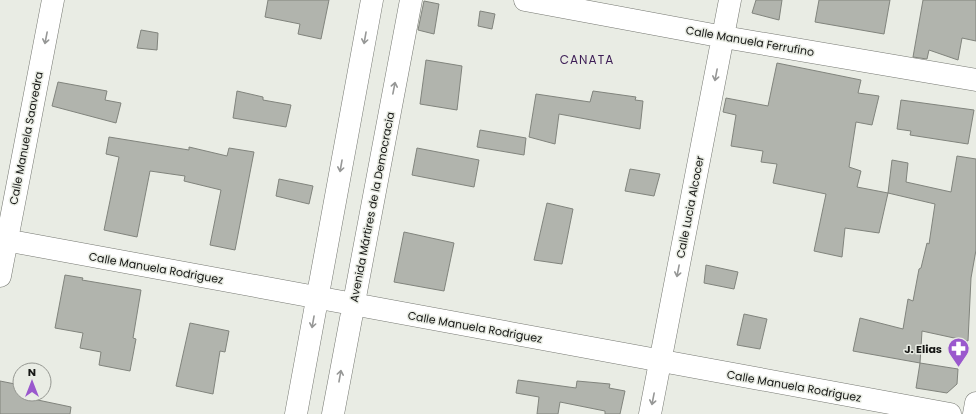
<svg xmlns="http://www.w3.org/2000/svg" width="976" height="414" viewBox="0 0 976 414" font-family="Poppins,sans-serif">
<rect width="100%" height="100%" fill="#e9ece4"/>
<!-- building -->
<path fill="#b1b4ad" stroke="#81847d" d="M268,0H329L321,39L298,34L300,24L265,17Z
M756,0H782L779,20L752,13Z
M819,0H890L884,34L815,22Z
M923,0H976V41L962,38L958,60L929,50L927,59L913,57Z
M424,1L439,4L434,34L418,30Z
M480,11L495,14L492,29L478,26Z
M141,30L158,33L157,50L137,48Z
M426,60L462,66L457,110L420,104Z
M777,63L861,80L858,93L879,96L872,125L856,122L849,167L861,171L857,187L888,193L879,233L845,228L842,257L814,251L826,194L773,183L777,164L761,162L763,151L731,146L736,115L723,112L726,98L768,106Z
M58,82L107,91L105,100L121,103L116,123L52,106Z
M237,91L263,97V100L291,105L286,127L233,118Z
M593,91L636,97L635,100L643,101L640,129L559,114L555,144L529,137L536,94L590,102Z
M901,100L974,110L968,144L910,135L911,131L897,129Z
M480,130L526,138L524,155L477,147Z
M109,137L189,150V147L227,156L229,148L254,152L235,250L210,245L221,190L184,181L185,176L150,171L137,237L104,230L119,157L106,154Z
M417,148L479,160L474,187L412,175Z
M957,156L976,159V250L971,278L968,341L922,331L920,363L853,351L860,318L903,329L908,299L913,301L919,269L921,268L927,243L929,244L935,204L888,193L892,160L908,163L906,182L951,192Z
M630,169L660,174L654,196L625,191Z
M279,179L313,186L309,204L276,196Z
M547,203L573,209L562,264L534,260Z
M404,232L454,243L444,291L394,282Z
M706,265L738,272L734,289L704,283Z
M65,275L83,278L82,280L141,290L133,338L136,339L130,371L99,365L101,352L80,348L83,333L55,328Z
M744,314L767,319L760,349L737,345Z
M190,323L229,331L225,352L220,351L213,394L176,386Z
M920,363L958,369L957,384L947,393L916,388Z
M518,380L576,388L577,381L610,384L609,388L625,391L620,414H605V411L560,402L558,414H537L539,397L516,393Z
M0,381L20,385V394H34L33,399L71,407L70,414H0Z"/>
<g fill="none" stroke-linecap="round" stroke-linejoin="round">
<defs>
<path id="street" d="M525,0L724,37L976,80
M0,239L950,414
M0,276L53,0
M296,414L372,0
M333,414L411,0
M650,414L730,0"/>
<path id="primary" d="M974,414L976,403"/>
</defs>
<!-- street casing -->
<use href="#street" stroke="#767872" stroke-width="23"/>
<!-- primary casing -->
<use href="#primary" stroke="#767872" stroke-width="23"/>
<!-- street -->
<use href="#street" stroke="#fff" stroke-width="22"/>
<!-- primary -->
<use href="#primary" stroke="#fff" stroke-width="22"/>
</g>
<!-- one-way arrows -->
<defs><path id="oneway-shaft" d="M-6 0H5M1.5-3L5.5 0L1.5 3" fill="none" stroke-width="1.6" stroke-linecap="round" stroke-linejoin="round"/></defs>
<g stroke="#969796">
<use href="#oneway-shaft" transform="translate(46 38) rotate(101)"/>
<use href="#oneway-shaft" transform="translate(365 38) rotate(100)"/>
<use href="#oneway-shaft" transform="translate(716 75) rotate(101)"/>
<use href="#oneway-shaft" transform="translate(394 88) rotate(-79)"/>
<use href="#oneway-shaft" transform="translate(341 166) rotate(100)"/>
<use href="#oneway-shaft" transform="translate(678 271) rotate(101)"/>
<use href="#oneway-shaft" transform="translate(313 322) rotate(100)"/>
<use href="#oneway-shaft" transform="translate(340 376) rotate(-80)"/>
<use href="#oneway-shaft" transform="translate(653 399) rotate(101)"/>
</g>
<!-- icons -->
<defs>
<symbol id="pharmacy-pin" viewBox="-11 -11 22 30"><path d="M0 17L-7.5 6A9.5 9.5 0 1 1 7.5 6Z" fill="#9a58cd" stroke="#e9ece4"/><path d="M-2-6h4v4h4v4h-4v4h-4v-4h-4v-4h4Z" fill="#fff"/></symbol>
</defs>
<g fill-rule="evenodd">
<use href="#pharmacy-pin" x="946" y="336" width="25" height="34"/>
</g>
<g text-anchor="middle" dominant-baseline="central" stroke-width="3" stroke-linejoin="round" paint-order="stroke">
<!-- street labels -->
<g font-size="11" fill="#161715" stroke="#e9ece4">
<text transform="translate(750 41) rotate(10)">Calle Manuela Ferrufino</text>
<text transform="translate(26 138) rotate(-79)">Calle Manuela Saavedra</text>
<text transform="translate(372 207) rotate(-79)">Avenida Mártires de la Democracia</text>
<text transform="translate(690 207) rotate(-79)">Calle Lucia Alcocer</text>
<text transform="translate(156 268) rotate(10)">Calle Manuela Rodriguez</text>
<text transform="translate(475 327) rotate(10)">Calle Manuela Rodriguez</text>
<text transform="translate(794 386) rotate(10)">Calle Manuela Rodriguez</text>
</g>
<!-- poi labels -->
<g font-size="11" font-weight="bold" fill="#161715" stroke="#e9ece4" text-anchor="end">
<text x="942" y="349">J. Elias</text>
</g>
<!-- neighbourhood labels -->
<g font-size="12" letter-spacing="1" fill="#3d1d55" stroke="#e9ece4">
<text x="587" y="59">CANATA</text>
</g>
</g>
<!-- north arrow -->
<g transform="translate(32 382)"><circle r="19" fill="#e9ece4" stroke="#959791"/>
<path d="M0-3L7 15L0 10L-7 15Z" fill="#9a58cd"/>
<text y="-6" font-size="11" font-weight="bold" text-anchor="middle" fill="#161715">N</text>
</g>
</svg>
